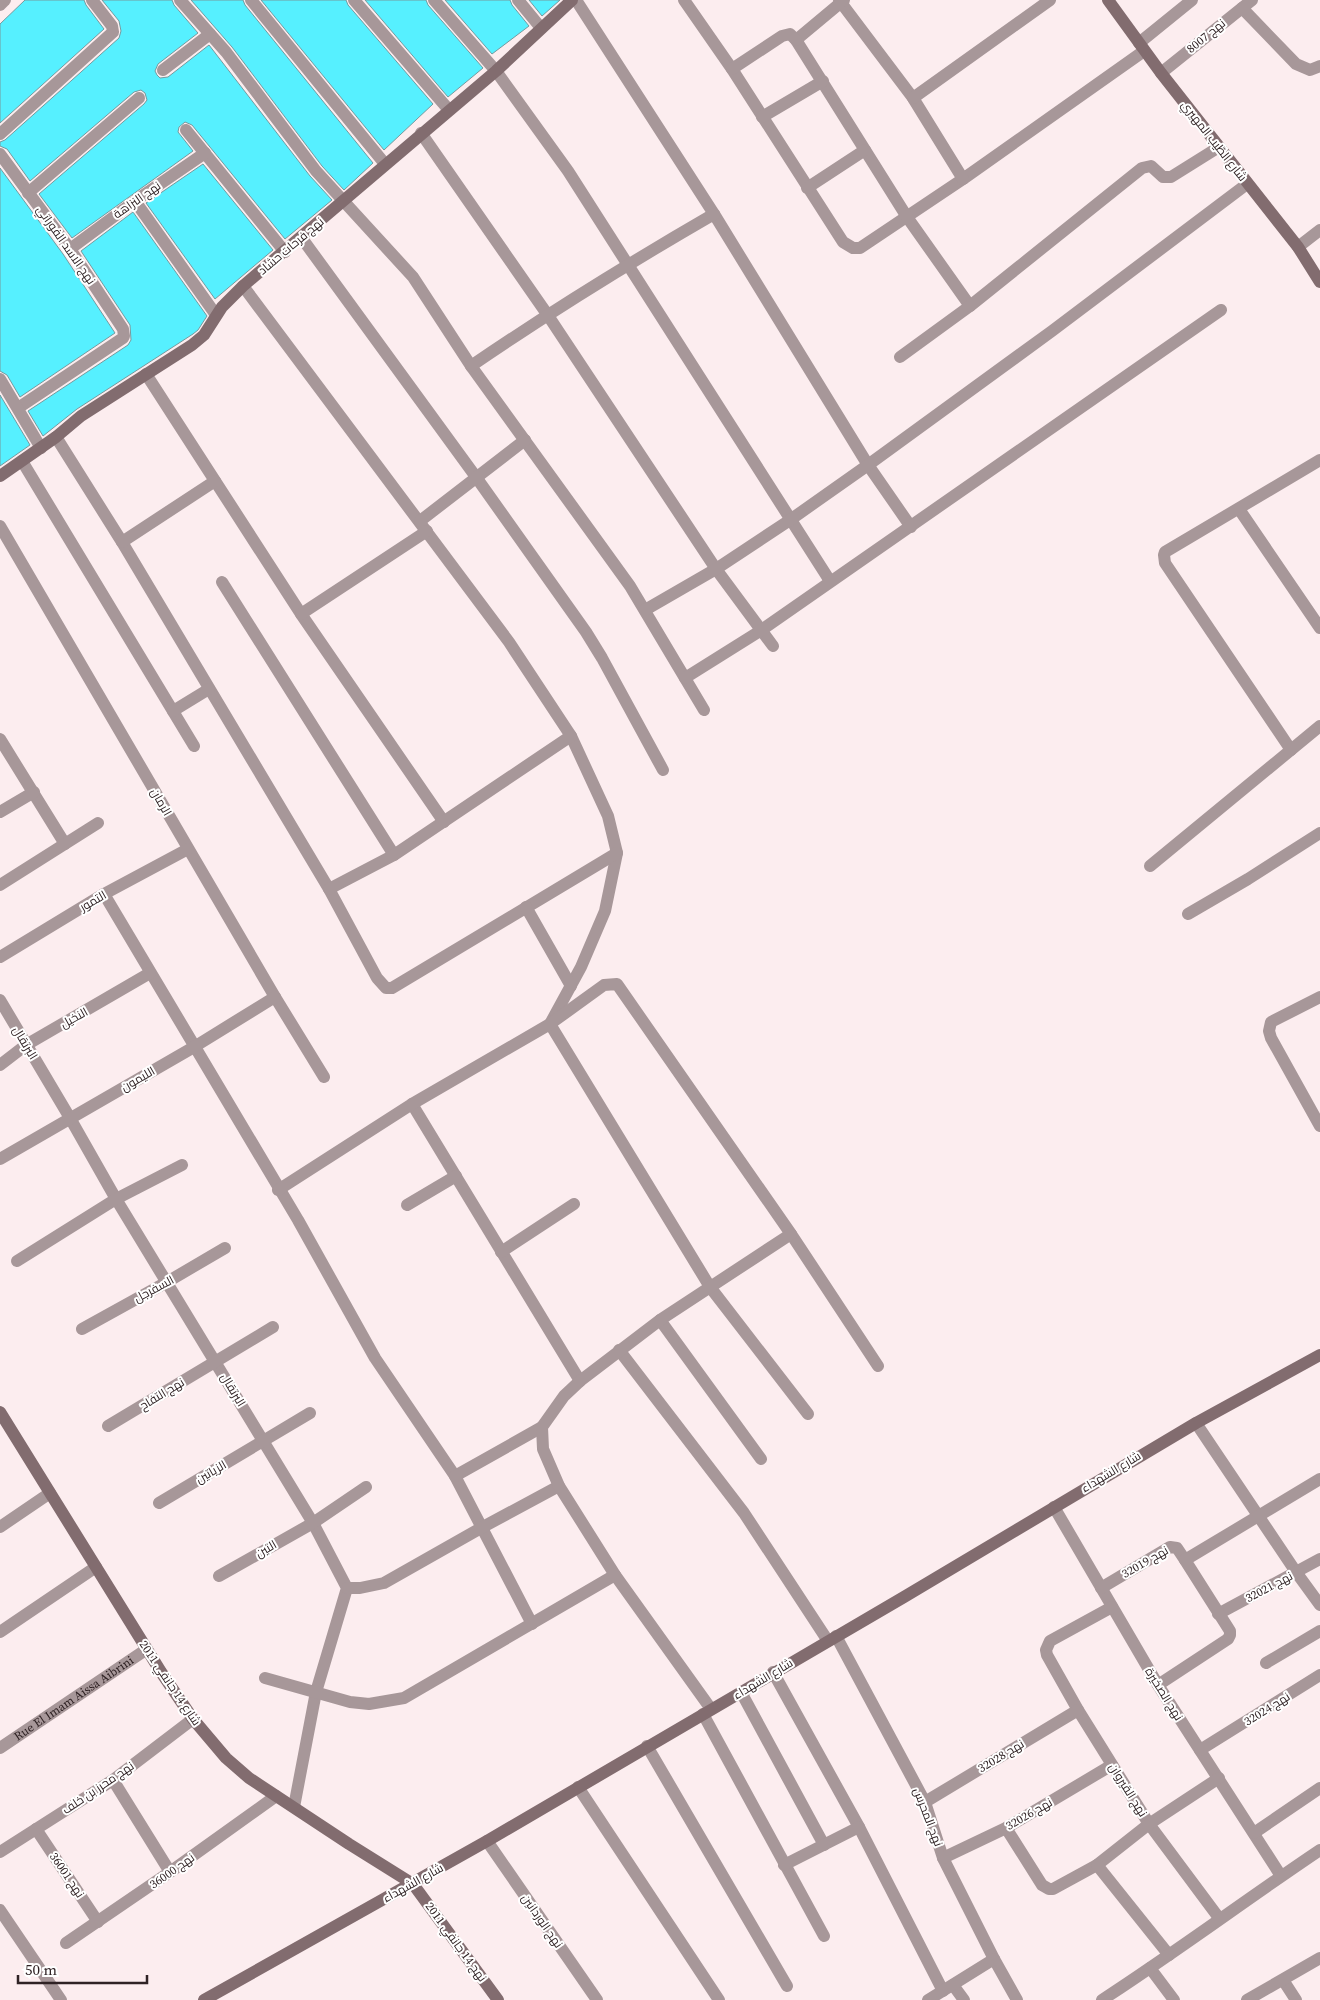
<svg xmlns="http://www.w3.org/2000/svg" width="1320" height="2000" viewBox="0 0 1320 2000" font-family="'Source Serif 4',Cairo,serif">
<rect width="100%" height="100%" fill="#fcedef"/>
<!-- building -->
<path fill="#56f0ff" stroke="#759a9e" d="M25,0H84L86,5L104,29L0,123V24Z
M102,0H172L174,5L198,33L158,64L155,71L157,75L160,78L168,77L209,45L310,176L332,200L285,239L192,125L185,122L179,127L178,132L193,151L72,238L39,194L144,104L147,100L145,93L141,90L134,92L30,181L7,149L0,146V142L5,140L119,38L121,31L119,21Z
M191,0H243L245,5L373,163L344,190L322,166L232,47Z
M261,0H346L348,5L433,104L384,150Z
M365,0H426L428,5L483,68L448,97Z
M445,0H510L512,5L529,26L492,54Z
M529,0H560L542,16Z
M203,164L273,250L215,299L146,203Z
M0,168L63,254L115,333L20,397L7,375L0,371Z
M133,212L207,316L198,330L193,334L77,409L43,436L28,411L128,345L131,340L130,325L81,251Z
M0,395L30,445L0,466Z"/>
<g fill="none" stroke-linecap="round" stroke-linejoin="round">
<!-- street -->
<g stroke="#a79799" stroke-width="12">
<path d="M180,0L226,52L316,171L413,277L471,366L630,586L704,710"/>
<path d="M251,0L385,164"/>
<path d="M354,0L449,110"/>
<path d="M434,0L496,71L568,171L830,581"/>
<path d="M518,0L541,28"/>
<path d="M576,0L714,214L868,465L911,527"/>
<path d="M684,0L732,69L843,242L853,248H860L963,179L1144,51"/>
<path d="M839,0L913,98L963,179"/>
<path d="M844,0L796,40L907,217L970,306"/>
<path d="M0,5L5,0"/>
<path d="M1242,8L1296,64L1310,70L1320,66"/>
<path d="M1139,43L1192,0"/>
<path d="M732,69L782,36L790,34L796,40"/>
<path d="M163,70L210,34"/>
<path d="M1161,73L1252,0"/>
<path d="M913,98L1050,0"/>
<path d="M762,117L823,81"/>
<path d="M186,130L285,252"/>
<path d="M421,133L547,314L716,569L773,646"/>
<path d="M0,134L113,32L112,26L92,0"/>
<path d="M0,154L70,249L123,329L124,336L123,338L18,408"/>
<path d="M807,188L865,150"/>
<path d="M28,193L139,98"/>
<path d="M135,201L216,315"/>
<path d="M301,237L476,477L586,632L602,658L663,770"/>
<path d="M1298,247L1320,230"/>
<path d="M70,249L135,201L205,153"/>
<path d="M243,286L509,642L571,736L608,816L617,853L605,911L581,967L550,1024L710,1287L808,1414"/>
<path d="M900,357L970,306L1142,168L1151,166L1163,177H1171L1219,147"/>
<path d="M471,366C550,312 631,262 714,214"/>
<path d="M146,374L301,614L444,822"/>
<path d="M0,379L41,448"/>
<path d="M56,437L122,542L329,889L377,978L386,988H392L617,853"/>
<path d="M22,461L194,746"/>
<path d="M1239,509L1320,628"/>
<path d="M420,521L525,440"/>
<path d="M0,526L275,997L324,1077"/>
<path d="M122,542L215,481"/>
<path d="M222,582L394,855"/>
<path d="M645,610L716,569L790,520L868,465L1052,331L1247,184"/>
<path d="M301,614L427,531"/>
<path d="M685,678L760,631L1221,310"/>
<path d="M173,711L209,689"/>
<path d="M0,739L65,844"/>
<path d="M1291,750L1165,563L1164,555L1165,552L1320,460"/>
<path d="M0,812L34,792"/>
<path d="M1150,866L1320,726"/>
<path d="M0,885L98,823"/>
<path d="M329,889L394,855L571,736"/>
<path d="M104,894L298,1220L375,1358L455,1476L532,1624"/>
<path d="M526,907L571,986"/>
<path d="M1188,914L1248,879L1320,833"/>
<path d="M0,957L104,894L188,849"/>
<path d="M1320,997L1271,1022L1269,1031L1271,1038L1320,1126"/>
<path d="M0,1000L70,1118L116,1199L313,1523L347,1588L316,1692L294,1807"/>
<path d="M0,1065L26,1045L150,973"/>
<path d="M412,1104L580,1381"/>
<path d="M0,1159L194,1047L275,997"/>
<path d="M278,1190L412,1104L550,1024L604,985L617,984L791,1234L878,1366"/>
<path d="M407,1205L456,1176"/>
<path d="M501,1252L574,1204"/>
<path d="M17,1261L116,1199L182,1165"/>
<path d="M660,1320L761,1459"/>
<path d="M82,1329L167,1282L225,1248"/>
<path d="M619,1350L744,1513L828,1641"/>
<path d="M1196,1423L1296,1572L1320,1605"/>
<path d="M108,1426L273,1327"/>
<path d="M455,1476L542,1427"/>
<path d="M159,1503L310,1413"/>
<path d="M1054,1507L1158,1685L1281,1876"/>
<path d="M0,1527L50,1493"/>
<path d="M219,1576L313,1523L366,1487"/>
<path d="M347,1588H360L384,1583L481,1528L559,1486"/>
<path d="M1101,1588L1170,1547L1177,1548L1185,1560"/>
<path d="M1112,1607L1050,1641L1046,1650L1047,1655L1078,1710L1149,1824L1219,1918"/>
<path d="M1218,1614L1320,1559"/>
<path d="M0,1632L96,1567"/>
<path d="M836,1636L925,1802L943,1858L994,1959L1017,2000"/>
<path d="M1266,1663L1320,1631"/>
<path d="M773,1672L859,1827L943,1991"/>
<path d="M265,1678L350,1702L369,1704L404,1698L615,1575"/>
<path d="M1158,1685L1228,1639L1230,1635V1631L1185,1560L1320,1479"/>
<path d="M741,1692L824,1845"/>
<path d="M711,1709L615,1575L559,1486L543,1449L542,1427L564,1396L580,1381L660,1320L791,1234"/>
<path d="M703,1714L824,1936"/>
<path d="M647,1746L787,1986"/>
<path id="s1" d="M0,1748L147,1649"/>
<path d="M1200,1750L1320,1675"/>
<path d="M113,1780L170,1872"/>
<path d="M578,1787L719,2000"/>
<path d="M925,1802L1078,1710"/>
<path d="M1006,1828L1042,1885L1049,1889H1053L1097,1865L1149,1824L1219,1778"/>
<path d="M36,1829L98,1922"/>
<path d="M1254,1833L1320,1788"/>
<path d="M487,1841L597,2000"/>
<path d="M0,1852L113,1780L193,1719"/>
<path d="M943,1858L1006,1828L1112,1765"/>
<path d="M784,1865L859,1827"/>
<path d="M1097,1865L1169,1955"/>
<path d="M0,1910L61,2000"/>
<path d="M66,1943L170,1872L276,1796"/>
<path d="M1150,1968L1174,2000"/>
<path d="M1283,1980L1296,2000"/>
<path d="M953,1985L964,2000"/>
<path d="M928,2000L994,1959"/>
<path d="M1102,2000C1176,1952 1247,1899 1320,1850"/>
<path d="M1247,2000L1320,1958"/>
</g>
<!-- secondary -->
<path stroke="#826c6f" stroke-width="12" d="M1108,0L1161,73L1298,247L1320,282
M0,476L56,437L81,416L192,345L204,335L222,307L243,286L496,71L572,0
M0,1412L161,1672L193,1719L226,1758L249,1778L349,1844L413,1884L498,2000
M204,2000L487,1841L904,1597L1196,1423L1320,1355"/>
</g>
<g text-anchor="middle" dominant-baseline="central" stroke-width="4" stroke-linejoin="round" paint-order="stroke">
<!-- street labels -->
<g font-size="12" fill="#2f2224" stroke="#fff">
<text transform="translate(1206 36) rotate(-39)">نهج 8007</text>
<text transform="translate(1214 141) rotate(52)">شارع الطّيب المهيري</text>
<text transform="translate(137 200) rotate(-35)">نهج النزاهة</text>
<text transform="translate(66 245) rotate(55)">نهج الاسد الفوراتي</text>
<text transform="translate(291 246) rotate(-40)">نهج فرحات حشاد</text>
<text transform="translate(161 802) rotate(60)">الرمان</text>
<text transform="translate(93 901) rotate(-30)">التمور</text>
<text transform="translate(74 1018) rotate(-29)">النخيل</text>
<text transform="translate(25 1043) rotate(59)">البرتقال</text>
<text transform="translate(138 1079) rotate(-30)">الليمون</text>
<text transform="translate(154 1289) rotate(-28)">السفرجل</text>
<text transform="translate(233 1390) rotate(59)">البرتقال</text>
<text transform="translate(162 1394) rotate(-31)">نهج التفاح</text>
<text transform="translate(211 1472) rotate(-30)">الزياتين</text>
<text transform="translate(1111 1472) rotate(-31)">شارع الشهداء</text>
<text transform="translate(266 1549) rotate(-30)">التين</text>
<text transform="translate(1145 1562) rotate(-30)">نهج 32019</text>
<text transform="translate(1269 1587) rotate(-28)">نهج 32021</text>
<text transform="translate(763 1679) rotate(-31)">شارع الشهداء</text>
<text transform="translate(170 1683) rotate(56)">شارع 14 جانفي 2011</text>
<text transform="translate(1164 1694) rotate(58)">نهج الصخيرة</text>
<text stroke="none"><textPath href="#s1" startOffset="89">Rue El Imam Aissa Aibrini</textPath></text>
<text transform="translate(1267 1709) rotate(-32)">نهج 32024</text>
<text transform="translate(1001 1756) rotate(-31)">نهج 32028</text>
<text transform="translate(98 1788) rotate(-34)">نهج محرز بن خلف</text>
<text transform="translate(1128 1790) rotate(58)">نهج القيروان</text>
<text transform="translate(1029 1814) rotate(-30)">نهج 32026</text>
<text transform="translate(928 1817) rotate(69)">نهج المحرس</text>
<text transform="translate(172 1871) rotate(-35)">نهج 36000</text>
<text transform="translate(67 1875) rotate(56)">نهج 36001</text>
<text transform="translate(413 1883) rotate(-29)">شارع الشهداء</text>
<text transform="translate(542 1921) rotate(55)">نهج الوردانين</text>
<text transform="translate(456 1942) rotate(54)">نهج 14 جانفي 2011</text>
</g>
</g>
<!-- scale -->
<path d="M18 1975v8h129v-8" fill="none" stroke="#2f2224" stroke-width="2.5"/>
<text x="25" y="1975" font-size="15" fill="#2f2224" stroke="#ffffff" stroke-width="4" paint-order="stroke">50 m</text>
</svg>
